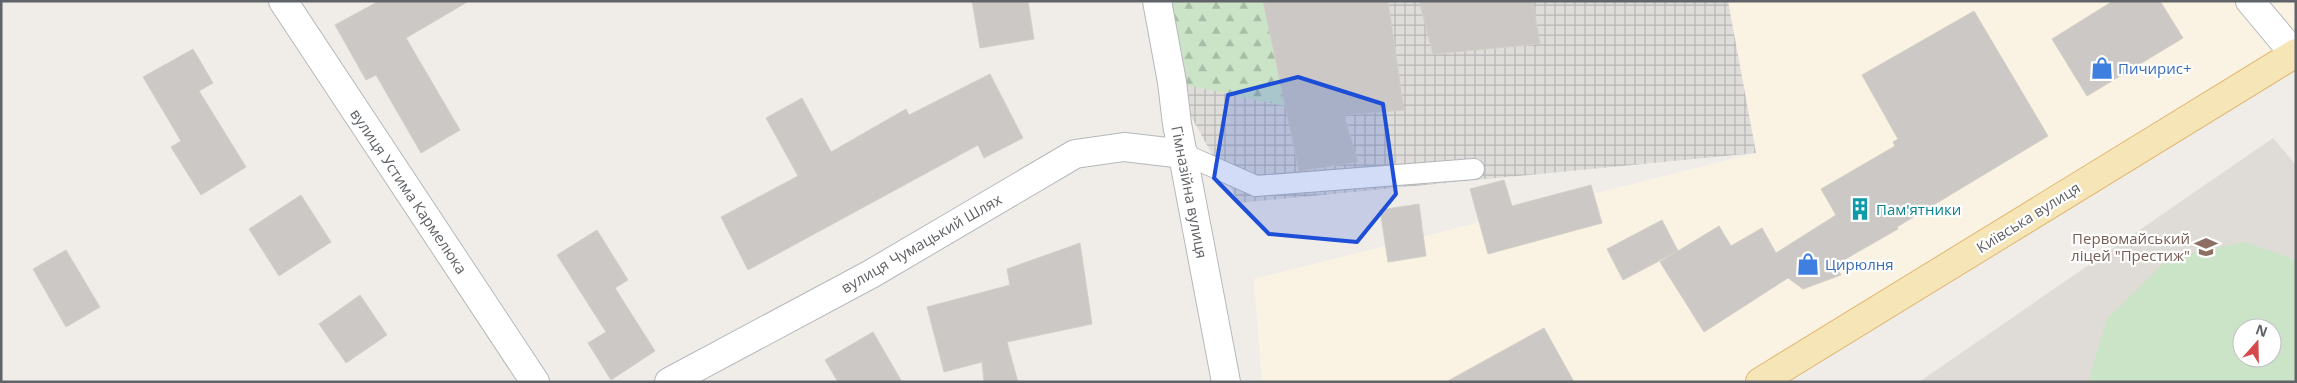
<svg xmlns="http://www.w3.org/2000/svg" width="2297" height="383" viewBox="0 0 2297 383" font-family="'Open Sans',sans-serif">
<defs>
<pattern id="industrial-grid" width="8" height="8" patternUnits="userSpaceOnUse" patternTransform="scale(1.25)"><rect width="8" height="8" fill="#dfddda"/><path d="M0 4h8M4 0v8" fill="none" stroke="#b8b7b5"/></pattern>
<pattern id="forest-firs" width="22" height="20" patternUnits="userSpaceOnUse" patternTransform="scale(1.25)"><rect width="22" height="20" fill="#cbe4c8"/><path d="M5 1l3.5 6h-7zM16 11l3.5 6h-7z" fill="#a8bca6"/></pattern>
</defs>
<rect width="100%" height="100%" fill="#f0ede9"/>
<!-- commercial -->
<path fill="#faf3e3" d="M1728,1H2296V53L1760,382H1262L1254,279L1756,153Z"/>
<!-- industrial -->
<path fill="url(#industrial-grid)" d="M1157,1H1728L1756,153L1239,203L1172,82Z"/>
<!-- education -->
<path fill="#dfdcd7" fill-rule="evenodd" d="M2273,138L2296,165V382H1919ZM2242,328H2272V358H2242Z"/>
<!-- forest -->
<path fill="url(#forest-firs)" d="M1157,1H1263L1285,106L1172,82Z"/>
<!-- park -->
<path fill="#cbe4c8" fill-rule="evenodd" d="M2245,242L2296,260V382H2088L2107,319L2169,258ZM2242,328H2272V358H2242Z"/>
<!-- building -->
<path fill="#cbc8c5" stroke="#d4cfc7" d="M379,1H469L406,38L460,130L421,153L376,75L366,80L335,25Z
M972,1H1028L1034,39L980,48Z
M1263,1H1388L1404,110L1344,115L1358,162L1299,171Z
M1419,1H1533L1540,44L1433,54Z
M2113,1H2160L2183,38L2087,96L2052,39Z
M1974,11L2048,136L1897,227L1898,229L1835,265L1841,275L1803,289L1788,278L1704,332L1660,262L1676,252L1623,280L1607,249L1662,220L1678,251L1719,226L1731,246L1762,228L1776,253L1836,215L1821,189L1895,146L1893,142L1898,139L1862,75Z
M193,49L213,83L199,91L246,167L201,195L171,147L181,141L143,77Z
M990,74L1023,138L984,158L978,145L748,270L721,217L798,176L766,118L802,98L831,152L906,109L909,115Z
M1504,180L1512,206L1591,185L1602,223L1488,254L1470,189Z
M301,195L331,242L279,276L249,229Z
M1419,204L1426,256L1388,262L1380,210Z
M597,230L628,280L615,288L655,351L611,380L588,343L606,332L557,255Z
M1080,243L1092,324L1007,342L1018,382H984L982,362L944,372L927,307L1010,285L1007,269Z
M66,250L100,307L66,327L33,269Z
M360,295L387,335L346,363L319,324Z
M1544,328L1574,382H1446Z
M873,332L902,382H838L825,360Z"/>
<g fill="none" stroke-linecap="round" stroke-linejoin="round">
<defs>
<path id="lane" d="M1184,154L1256,186L1474,169"/>
<path id="street" d="M283,1L535,382
M1157,1L1172,82L1177,124L1226,382
M669,382L871,274L1075,154L1124,147L1184,154"/>
<path id="secondary" d="M2250,1L2296,56"/>
<path id="primary" d="M1760,382L2296,53"/>
</defs>
<!-- lane casing -->
<use href="#lane" stroke="#b5b8bb" stroke-width="22"/>
<!-- street casing -->
<use href="#street" stroke="#b5b8bb" stroke-width="30"/>
<!-- secondary casing -->
<use href="#secondary" stroke="#b5b7bb" stroke-width="30"/>
<!-- primary casing -->
<use href="#primary" stroke="#e1b670" stroke-width="30"/>
<!-- lane -->
<use href="#lane" stroke="#fff" stroke-width="20"/>
<!-- street -->
<use href="#street" stroke="#fff" stroke-width="28"/>
<!-- secondary -->
<use href="#secondary" stroke="#fff" stroke-width="28"/>
<!-- primary -->
<use href="#primary" stroke="#f6e6b7" stroke-width="28"/>
</g>
<!-- marked area -->
<path fill="#1d4ed8" fill-opacity="0.2" stroke="#1d4ed8" stroke-width="4" stroke-linejoin="round" d="M1298,77L1383,104L1396,194L1357,242L1269,234L1214,178L1228,95Z"/>
<!-- icons -->
<defs>
<symbol id="shop-bare" viewBox="-9 -9 18 18"><path d="M-5-2.5h2.3a2.7 3.5 0 0 1 5.4 0H5L5.5 6h-11ZM-1.5-2.5h3a1.5 2.3 0 0 0-3 0Z" fill="#3f7fe0" stroke="#fff" stroke-width="2.5" paint-order="stroke"/></symbol>
<symbol id="building-bare" viewBox="-9 -9 18 18"><path d="M-4-6H4V6H1V3H-1V6H-4ZM-2.5-4.3h1.7v1.8h-1.7ZM.8-4.3h1.7v1.8H.8ZM-2.5-1h1.7V.8h-1.7ZM.8-1h1.7V.8H.8Z" fill="#0f9aa8" stroke="#fff" stroke-width="2.5" paint-order="stroke"/></symbol>
<symbol id="school-bare" viewBox="-9 -9 18 18"><path d="M0-5L7-2L0 1L-7-2ZM-4 1L0 2.5L4 1V4Q0 6-4 4Z" fill="#8d6e63" stroke="#fff" stroke-width="2.5" paint-order="stroke"/></symbol>
</defs>
<g fill-rule="evenodd">
<use href="#shop-bare" x="2086" y="52" width="32" height="32"/>
<use href="#building-bare" x="1844" y="193" width="32" height="32"/>
<use href="#school-bare" x="2190" y="231" width="32" height="32"/>
<use href="#shop-bare" x="1792" y="248" width="32" height="32"/>
</g>
<g text-anchor="middle" dominant-baseline="central" stroke-width="4.5" stroke-linejoin="round" paint-order="stroke">
<!-- shop labels -->
<g font-size="15" fill="#366cbe" stroke="#fff" text-anchor="start">
<text x="2118" y="68">Пичирис+</text>
<text x="1825" y="264">Цирюлня</text>
</g>
<!-- street labels -->
<g font-size="15" fill="#606367" stroke="#fff">
<text transform="translate(409 191) rotate(56)">вулиця Устима Кармелюка</text>
<text transform="translate(1190 192) rotate(79)">Гімназійна вулиця</text>
<text transform="translate(2028 217) rotate(-32)">Київська вулиця</text>
<text transform="translate(921 243) rotate(-30)">вулиця Чумацький Шлях</text>
</g>
<!-- culture labels -->
<g font-size="15" fill="#0d838f" stroke="#fff" text-anchor="start">
<text x="1876" y="209">Пам'ятники</text>
</g>
<!-- education labels -->
<g font-size="15" fill="#785e54" stroke="#fff" text-anchor="end">
<text x="2190" y="238">Первомайський<tspan x="2190" dy="17">ліцей "Престиж"</tspan></text>
</g>
</g>
<!-- border -->
<rect width="2297" height="383" fill="none" stroke="#606367" stroke-width="5"/>
<!-- north arrow -->
<g transform="translate(2257 343) rotate(20)"><circle r="24" fill="#ffffff" stroke="#bfc1c2"/>
<path d="M0-4L9 19L0 12L-9 19Z" fill="#d5494c"/>
<text y="-8" font-size="14" font-weight="bold" text-anchor="middle" fill="#606367">N</text>
</g>
</svg>
